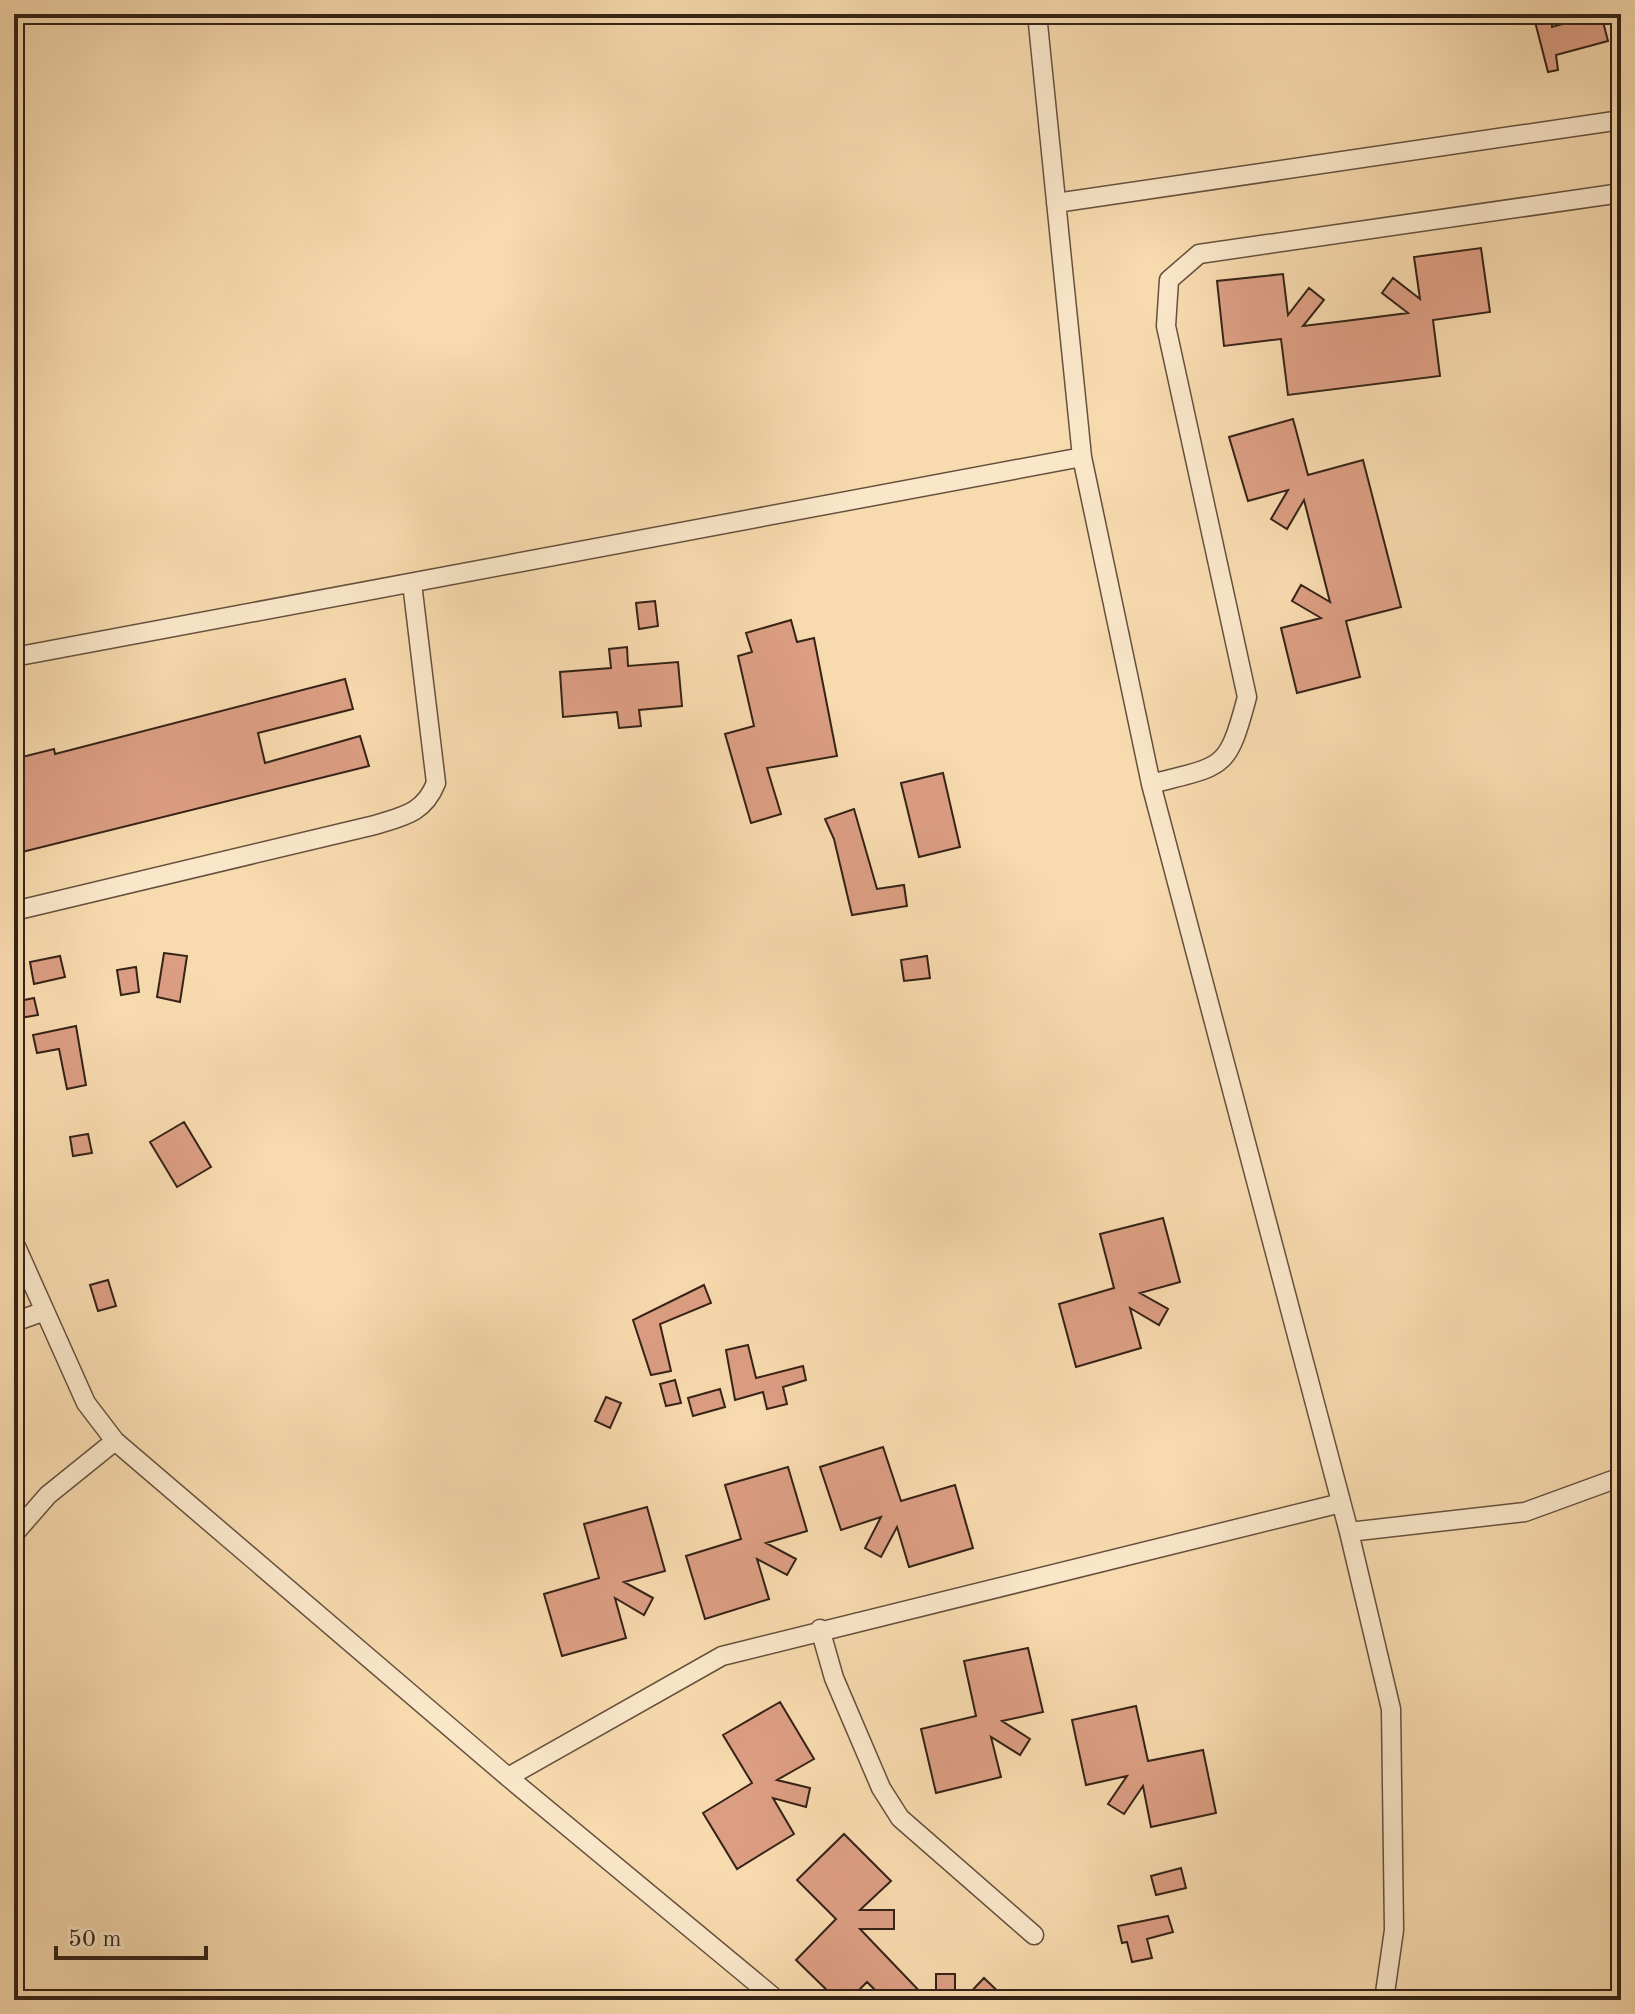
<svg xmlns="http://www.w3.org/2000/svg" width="1635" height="2014" viewBox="0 0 1635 2014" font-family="'Old Standard TT',serif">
<rect width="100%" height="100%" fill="#f7daae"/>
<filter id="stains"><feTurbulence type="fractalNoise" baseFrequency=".0025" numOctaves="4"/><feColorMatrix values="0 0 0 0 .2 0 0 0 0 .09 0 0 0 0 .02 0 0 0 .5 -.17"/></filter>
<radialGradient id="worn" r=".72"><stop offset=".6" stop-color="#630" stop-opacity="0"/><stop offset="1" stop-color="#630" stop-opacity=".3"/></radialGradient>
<!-- building -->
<path fill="#dc9e83" stroke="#352317" stroke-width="2" d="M1533,14H1551L1552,27L1584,18L1583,14H1601L1608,41L1556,55L1558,70L1548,72Z
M1481,248L1490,312L1433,320L1440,376L1288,395L1281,339L1224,346L1217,281L1283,274L1288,315L1309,288L1324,300L1303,326L1345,321L1408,313L1382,293L1393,278L1420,299L1414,257Z
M1293,419L1308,475L1363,460L1401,607L1346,621L1360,677L1297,693L1281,628L1321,618L1292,601L1301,585L1330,602L1304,500L1287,529L1271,519L1288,490L1248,501L1229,437Z
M655,601L658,626L639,629L636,603Z
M791,620L797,642L814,638L837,756L767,768L781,814L751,823L725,734L754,726L738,656L752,652L746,633Z
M627,647L628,666L678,662L682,706L639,710L641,726L619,728L617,712L563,717L560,672L611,668L609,649Z
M345,679L353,709L258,733L265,763L360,736L369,766L14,854V759L54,749L55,754Z
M943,773L960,847L919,857L901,783Z
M854,809L877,889L904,885L907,906L852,915L834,839L825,819Z
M164,953L187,956L180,1002L157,997Z
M60,956L65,977L34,984L30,962Z
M927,956L930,978L904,981L901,960Z
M136,967L139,992L121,995L117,970Z
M34,998L38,1015L14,1019V1002Z
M76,1026L86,1085L67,1089L59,1049L37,1053L33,1035Z
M184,1122L211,1167L177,1187L150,1142Z
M88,1134L92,1153L73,1156L70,1137Z
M1163,1218L1180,1282L1140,1293L1168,1309L1159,1325L1130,1308L1141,1348L1076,1367L1059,1304L1114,1288L1100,1234Z
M108,1280L116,1306L98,1311L90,1285Z
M704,1285L711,1303L660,1324L671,1371L651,1375L633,1320Z
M748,1345L756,1378L803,1366L806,1380L783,1387L787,1404L767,1409L763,1392L735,1400L726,1350Z
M675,1380L681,1403L666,1406L660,1384Z
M720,1389L725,1407L693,1416L688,1398Z
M606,1397L621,1403L610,1428L595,1421Z
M883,1447L901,1501L955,1485L973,1548L909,1567L897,1527L881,1557L865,1548L881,1517L841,1530L820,1467Z
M788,1467L807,1531L766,1543L796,1559L787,1575L757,1559L769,1599L705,1619L686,1556L741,1539L725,1485Z
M647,1507L665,1571L624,1582L653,1598L644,1615L615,1598L626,1638L562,1656L544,1594L599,1578L584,1524Z
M1028,1648L1043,1712L1002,1721L1030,1739L1020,1755L991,1737L1001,1777L936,1793L921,1729L976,1716L964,1661Z
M780,1702L814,1759L777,1780L810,1788L806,1807L773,1798L794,1834L737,1869L703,1813L752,1783L723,1735Z
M1136,1706L1148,1761L1203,1750L1216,1813L1151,1827L1143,1786L1124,1814L1108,1804L1127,1776L1086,1785L1072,1720Z
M844,1834L891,1881L860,1910H894V1929H860L928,2000H885L867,1982L849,2000H837L796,1960L836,1919L797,1880Z
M1181,1868L1186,1888L1156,1895L1151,1876Z
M1168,1916L1173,1932L1147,1939L1152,1958L1132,1962L1127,1942L1122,1943L1118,1926Z
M936,1974H955V2000H936Z
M984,1978L1007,2000H963Z"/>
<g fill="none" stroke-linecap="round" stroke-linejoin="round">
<defs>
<path id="street" d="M1037,14L1082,457L1151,784L1349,1532L1391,1709L1394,1930L1384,2000
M1056,203L1621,120
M14,657L1082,457
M1151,784C1224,765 1227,772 1247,697L1166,326L1169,280L1199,254L1621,193
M14,911L375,825C404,816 424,813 436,783L412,583
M14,1242L86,1403L115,1441L508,1777L722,1656L1341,1503
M14,1322L45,1311
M1349,1532L1525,1512L1621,1477
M14,1534L48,1495L115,1441
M820,1629L834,1678L881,1788L900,1818L1034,1935
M508,1777L777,2000"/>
</defs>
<!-- street casing -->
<use href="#street" stroke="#66513d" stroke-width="21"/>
<!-- street -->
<use href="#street" stroke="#fae7ca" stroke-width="18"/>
</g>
<!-- margin -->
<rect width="1635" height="2014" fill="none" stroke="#f7daae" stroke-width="48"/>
<rect x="16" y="16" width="1603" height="1982" fill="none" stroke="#352317" stroke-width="4"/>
<rect x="24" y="24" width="1587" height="1966" fill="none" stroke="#352317" stroke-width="2"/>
<!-- scale -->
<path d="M56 1946v12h150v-12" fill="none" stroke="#352317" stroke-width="4"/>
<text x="68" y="1946" font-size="24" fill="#352317" stroke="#fae7ca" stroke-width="6" paint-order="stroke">50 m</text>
<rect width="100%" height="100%" filter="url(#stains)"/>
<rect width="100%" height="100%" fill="url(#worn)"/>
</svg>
